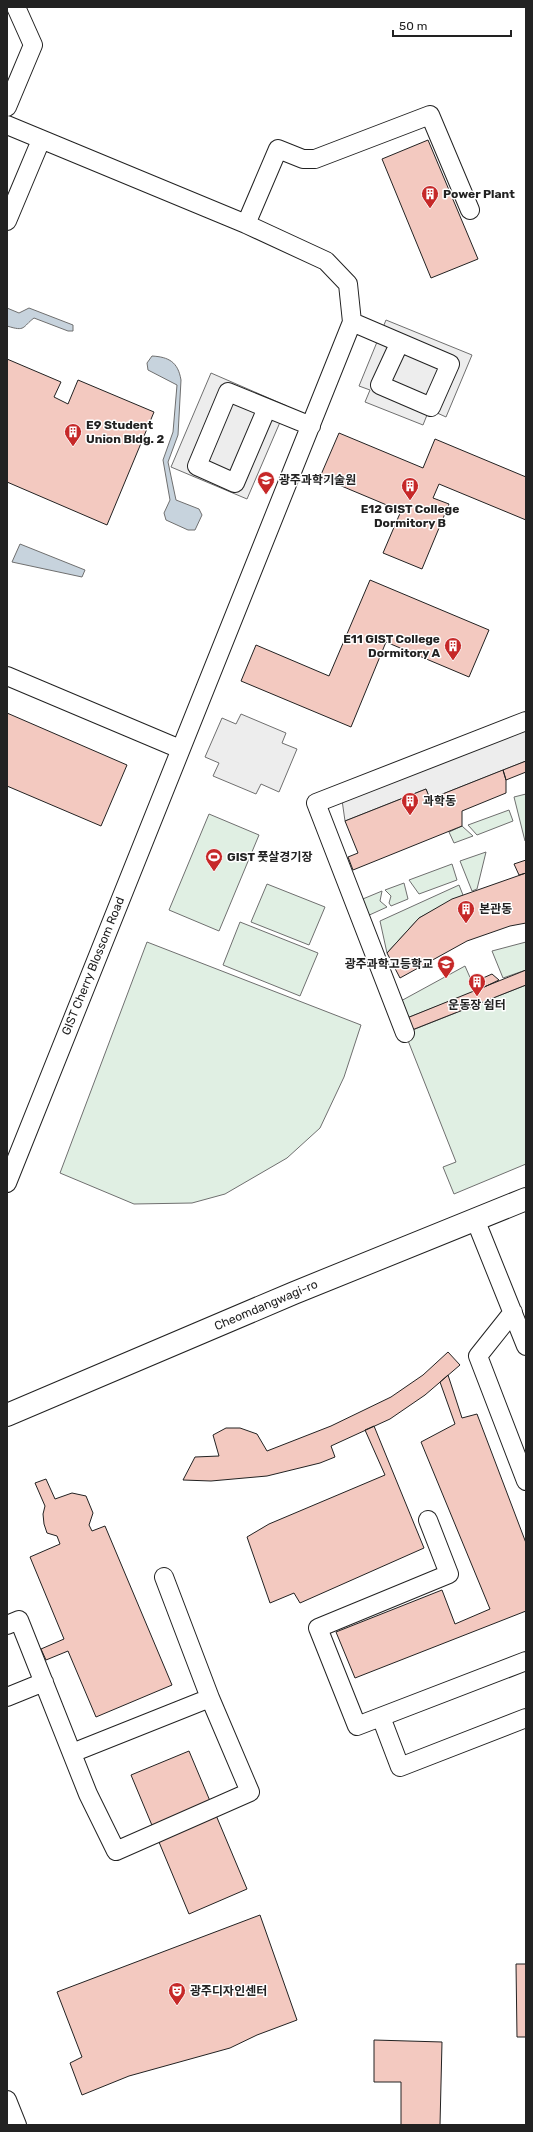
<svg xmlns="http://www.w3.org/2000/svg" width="533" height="2132" viewBox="0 0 533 2132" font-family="Rubik,'Noto Sans KR',sans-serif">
<rect width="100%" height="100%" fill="#fff"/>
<!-- green -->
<path fill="#e0efe3" stroke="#6f6f6f" d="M526,794V841H525L514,797Z
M509,810L513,821L477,835L468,825Z
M209,814L259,835L219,931L169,910Z
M462,826L473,836L454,843L449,832Z
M486,852L477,889L472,891L460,861Z
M452,864L457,880L419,894L409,880Z
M404,883L408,899L391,906L389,903L391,896L385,890Z
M267,884L325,907L309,945L251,922Z
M459,885L463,895L419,918L387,953L380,921Z
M382,891L380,901L387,907L365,917L358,901Z
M240,922L318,953L300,996L223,965Z
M147,942L361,1025L344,1077L320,1128L287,1158L225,1194L192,1203L134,1204L60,1173Z
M526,942V970L503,978L492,951Z
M465,966L476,991L407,1018L399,1002Z
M526,985V1164L454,1194L443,1167L456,1162L405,1033Z"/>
<!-- parking -->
<path fill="#ededed" stroke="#6f6f6f" d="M386,320L472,355L446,417L435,412L427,415L423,425L365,402L370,390L359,386Z
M211,373L287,406L247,499L171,467Z
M241,714L286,733L282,743L297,749L279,792L261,784L256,794L213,776L219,763L205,757L222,718L236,724Z
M526,730V761L430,799L426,789L345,821L342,800Z"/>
<!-- water -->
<path fill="#c7d3dd" stroke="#6f6f6f" d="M7,308L19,313L29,308L73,325V331H68L34,318C22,327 26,332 7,326Z
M152,356C169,357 178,362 181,380L178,435L168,462L176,500L199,509L202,515L195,530H188L166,520L164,513L170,500L163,460L173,432L177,385L148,370L147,363Z
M20,544L85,570L82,577L12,562Z"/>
<!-- building -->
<path fill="#f3c9c0" stroke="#222" d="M428,140L478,259L431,278L382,159Z
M7,359L61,382L54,397L68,404L78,380L154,412L107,525L7,482Z
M339,433L423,468L435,439L526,477V520L439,484L433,498L449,504L422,569L383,553L401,511L320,477Z
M370,580L489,630L469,677L386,642L351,727L241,681L256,645L329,676Z
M7,713L127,765L101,826L7,786Z
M526,761V772L506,780L503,770Z
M503,770L506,780V793L462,811V826L353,870L348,857L358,853L345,821L426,789L430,799Z
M526,860V873L519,875L514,864Z
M526,873V923L510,926L467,941L400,978L387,953L419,918L452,899Z
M526,970V985L412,1030L407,1018Z
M492,974L499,980L480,989L479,984L483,981V978Z
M448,1352L460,1365L425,1395L390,1419L331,1446L335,1457L320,1463L267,1476L211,1481L183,1480L195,1457L219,1456L213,1435L226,1428H240L257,1434L267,1451L331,1426L391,1397L423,1375Z
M448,1375L462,1418L477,1414L526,1543V1611L355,1678L336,1632L442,1590L455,1624L490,1609L421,1442L455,1424L440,1382Z
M374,1426L424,1548L300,1603L294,1593L270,1603L247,1537L269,1524L385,1475L365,1430Z
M46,1479L55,1499L72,1493L86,1496L93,1513L89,1525L92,1531L105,1526L172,1685L96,1717L68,1651L46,1660L41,1649L64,1639L30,1557L60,1544L57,1536L47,1533L44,1524L43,1514L45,1506L35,1483Z
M189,1751L247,1889L189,1914L131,1775Z
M260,1915L297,2020L257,2035L230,2048L129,2076L82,2095L70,2063L82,2057L57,1992Z
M516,1964H526V2037H517Z
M374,2040L442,2042L440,2125H401V2082H374Z"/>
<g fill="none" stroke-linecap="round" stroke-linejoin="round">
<defs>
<path id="minor" d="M7,107L33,45L16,7
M7,125L246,224L326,261L348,284L352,322L7,1183
M7,221L41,140
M246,224L278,149L303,159H315L430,115L470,210
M352,322L450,364L431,407L380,385L399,344
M267,408L235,483L197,466L228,392L311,426
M7,676L180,749
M405,1033L316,803L526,721
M475,1219L526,1346
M513,1312L478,1356L526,1481
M428,1520L449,1574L318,1628L357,1726L526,1661
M7,1625L19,1620L88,1794L116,1851L250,1792L210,1698
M7,1697L44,1682
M381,1717L400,1767L526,1718
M72,1753L210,1698L164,1577
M7,2100L17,2125"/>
<path id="major" d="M7,1415L294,1293L526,1199"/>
</defs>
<!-- minor casing -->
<use href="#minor" stroke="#222" stroke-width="20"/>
<!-- major casing -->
<use href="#major" stroke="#222" stroke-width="24"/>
<!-- minor -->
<use href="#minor" stroke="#fff" stroke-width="18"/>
<!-- major -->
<use href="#major" stroke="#fff" stroke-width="22"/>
</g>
<!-- icons -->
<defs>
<symbol id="building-pin" viewBox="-11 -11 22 30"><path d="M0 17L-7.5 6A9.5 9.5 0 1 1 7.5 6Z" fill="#c62828" stroke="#fff"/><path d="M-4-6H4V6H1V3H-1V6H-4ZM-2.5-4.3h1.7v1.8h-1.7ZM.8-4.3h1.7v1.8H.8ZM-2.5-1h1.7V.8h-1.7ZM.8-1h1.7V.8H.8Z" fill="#fff"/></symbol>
<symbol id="university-pin" viewBox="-11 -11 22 30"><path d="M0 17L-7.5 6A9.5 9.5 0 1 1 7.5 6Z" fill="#c62828" stroke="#fff"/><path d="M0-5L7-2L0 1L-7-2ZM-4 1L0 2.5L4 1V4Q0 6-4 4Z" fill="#fff"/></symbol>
<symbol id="stadium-pin" viewBox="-11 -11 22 30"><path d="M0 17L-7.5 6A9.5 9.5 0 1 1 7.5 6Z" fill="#c62828" stroke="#fff"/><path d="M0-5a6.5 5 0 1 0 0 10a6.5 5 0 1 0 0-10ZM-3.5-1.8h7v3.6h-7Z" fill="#fff"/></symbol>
<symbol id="school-pin" viewBox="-11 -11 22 30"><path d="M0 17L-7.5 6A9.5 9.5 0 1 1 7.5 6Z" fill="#c62828" stroke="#fff"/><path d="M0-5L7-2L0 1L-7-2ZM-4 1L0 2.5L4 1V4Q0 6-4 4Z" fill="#fff"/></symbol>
<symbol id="theatre-pin" viewBox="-11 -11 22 30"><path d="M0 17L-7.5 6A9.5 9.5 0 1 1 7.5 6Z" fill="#c62828" stroke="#fff"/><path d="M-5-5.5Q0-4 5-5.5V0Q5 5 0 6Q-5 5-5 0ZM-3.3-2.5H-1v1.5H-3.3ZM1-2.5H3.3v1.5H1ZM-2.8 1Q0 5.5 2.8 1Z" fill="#fff"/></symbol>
</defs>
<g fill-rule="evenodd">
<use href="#building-pin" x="420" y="184" width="20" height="27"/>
<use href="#building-pin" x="63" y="422" width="20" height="27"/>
<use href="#university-pin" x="256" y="470" width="20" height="27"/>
<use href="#building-pin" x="400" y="476" width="20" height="27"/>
<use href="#building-pin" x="443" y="636" width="20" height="27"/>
<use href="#building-pin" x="400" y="791" width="20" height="27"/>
<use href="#stadium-pin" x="204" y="847" width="20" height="27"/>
<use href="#building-pin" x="456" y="899" width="20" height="27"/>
<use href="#school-pin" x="436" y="954" width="20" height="27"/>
<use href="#building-pin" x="467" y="972" width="20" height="27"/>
<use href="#theatre-pin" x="167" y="1981" width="20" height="27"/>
</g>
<g text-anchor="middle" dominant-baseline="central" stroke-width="3" stroke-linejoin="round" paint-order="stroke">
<!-- poi labels -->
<g font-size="12" font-weight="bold" fill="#222" stroke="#fff" text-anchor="start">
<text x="443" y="194">Power Plant</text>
<text x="86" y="425">E9 Student<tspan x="86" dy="14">Union Bldg. 2</tspan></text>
<text x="279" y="480">광주과학기술원</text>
<text x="410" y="509" text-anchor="middle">E12 GIST College<tspan x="410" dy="14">Dormitory B</tspan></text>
<text x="440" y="639" text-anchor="end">E11 GIST College<tspan x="440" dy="14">Dormitory A</tspan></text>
<text x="423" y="801">과학동</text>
<text x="227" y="857">GIST 풋살경기장</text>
<text x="479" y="909">본관동</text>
<text x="433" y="964" text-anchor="end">광주과학고등학교</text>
<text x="477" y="1005" text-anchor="middle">운동장 쉼터</text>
<text x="190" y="1991">광주디자인센터</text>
</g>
<!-- street labels -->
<g font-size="12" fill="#222" stroke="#fff">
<text transform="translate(93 966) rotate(-68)">GIST Cherry Blossom Road</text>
<text transform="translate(266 1305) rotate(-23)">Cheomdangwagi-ro</text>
</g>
</g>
<!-- border -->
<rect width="533" height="2132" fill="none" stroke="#222222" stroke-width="16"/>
<!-- scale -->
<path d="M393 30v6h118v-6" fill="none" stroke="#222222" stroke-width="2"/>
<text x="399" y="30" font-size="12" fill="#222222" stroke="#ffffff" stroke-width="3" paint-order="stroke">50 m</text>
</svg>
